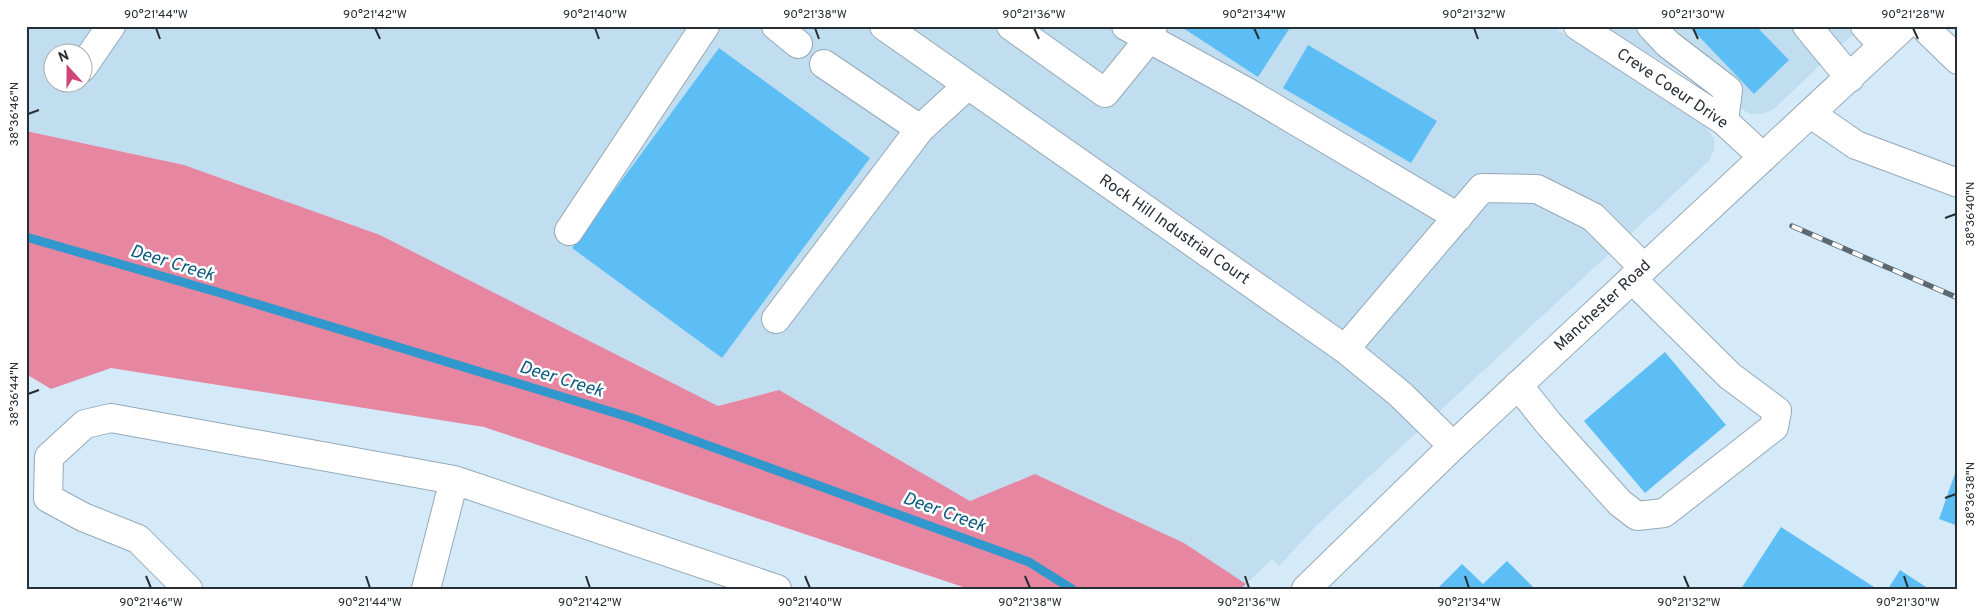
<svg xmlns="http://www.w3.org/2000/svg" width="1984" height="615" viewBox="0 0 1984 615" font-family="Overpass,sans-serif">
<rect width="100%" height="100%" fill="#d4eaf8"/>
<!-- built -->
<path fill="#c1ddf0" fill-rule="evenodd" d="M26,26H1552L1707,128L1714,139V150L1709,161L1316,526L1279,566L1272,559L1246,584L1184,543L1035,474L970,501L779,390L718,406L380,235L184,165L26,131ZM52,52H82V82H52Z
M1602,26H1846L1853,34L1774,109L1762,114H1750Z"/>
<!-- forest -->
<path fill="#e686a1" d="M26,131L184,165L380,235L718,406L779,390L970,501L1035,474L1184,543L1246,584L1241,589H969L484,427L111,368L51,389L26,374Z"/>
<g fill="none" stroke-linecap="round" stroke-linejoin="round">
<!-- stream -->
<path stroke="#3198ce" stroke-width="9" d="M26,237L217,292L635,419L1029,562L1072,589"/>
</g>
<!-- building -->
<path fill="#5cbef5" d="M1180,26H1291L1258,77Z
M1689,26H1756L1789,60L1754,94Z
M1308,45L1437,121L1411,163L1283,88Z
M719,48L870,158L722,358L572,248Z
M1665,352L1726,425L1645,493L1584,421Z
M1958,465V526L1939,519Z
M1781,527L1877,589H1741Z
M1507,561L1535,589H1437L1462,564L1483,584Z
M1900,570L1929,589H1888Z"/>
<g fill="none" stroke-linecap="round" stroke-linejoin="round">
<defs>
<path id="minor" d="M776,26L798,44
M884,26L1345,349L1400,394L1453,446
M1011,26L1105,93L1149,39L1153,26
M1126,26L1247,92L1458,217
M1578,26L1724,121L1763,157
M1651,26L1668,44L1728,90L1724,121
M1807,26L1850,78
M1865,26L1883,46
M1923,26L1958,60
M824,64L920,129
M82,68L111,26
M1811,114L1856,145L1958,183
M569,231L705,26
M776,319L920,129L967,86
M1345,349L1482,188L1537,189L1593,217L1644,268
M1518,385L1549,424L1620,503L1637,516L1664,513L1774,427L1777,411L1730,376L1632,279
M188,589L138,539L83,517L48,498L49,457L85,424L111,418L454,480
M426,589L454,480L777,589"/>
<path id="major" d="M1306,589L1453,446L1904,26"/>
</defs>
<!-- minor casing -->
<use href="#minor" stroke="#95a9b7" stroke-width="30"/>
<!-- major casing -->
<use href="#major" stroke="#95a9b7" stroke-width="30"/>
<!-- minor -->
<use href="#minor" stroke="#fff" stroke-width="28"/>
<!-- major -->
<use href="#major" stroke="#fff" stroke-width="28"/>
<defs>
<path id="rail" d="M1792,226L1958,298"/>
</defs>
<!-- rail casing -->
<use href="#rail" stroke="#5d6971" stroke-width="5.5"/>
<!-- rail -->
<use href="#rail" stroke="#fff" stroke-width="4" stroke-dasharray="11" stroke-linecap="butt"/>
</g>
<!-- ticks -->
<path fill="none" stroke="#272f34" stroke-width="2" d="M156,28L160,39M375,28L380,39M595,28L599,39M815,28L819,39M1034,28L1039,39M1254,28L1259,39M1474,28L1478,39M1693,28L1698,39M1913,28L1918,39M28,114L39,110M1945,218L1956,214M28,394L39,390M1945,498L1956,494M146,576L151,588M366,576L370,588M586,576L590,588M805,576L810,588M1025,576L1030,588M1245,576L1249,588M1465,576L1469,588M1684,576L1689,588M1904,576L1908,588"/>
<g text-anchor="middle" dominant-baseline="central" stroke-width="5" stroke-linejoin="round" paint-order="stroke">
<!-- street labels -->
<g font-size="16" fill="#272f34" stroke="#fff">
<text transform="translate(1672 89) rotate(34)">Creve Coeur Drive</text>
<text transform="translate(1174 230) rotate(35)">Rock Hill Industrial Court</text>
<text transform="translate(1603 306) rotate(-43)">Manchester Road</text>
</g>
<!-- water labels -->
<g font-size="18" font-style="italic" fill="#0b597e" stroke="#fff">
<text transform="translate(172 264) rotate(17)">Deer Creek</text>
<text transform="translate(561 380) rotate(17)">Deer Creek</text>
<text transform="translate(944 513) rotate(20)">Deer Creek</text>
</g>
</g>
<!-- border -->
<rect width="1984" height="615" fill="none" stroke="#ffffff" stroke-width="55"/>
<!-- north arrow -->
<g transform="translate(68 68) rotate(339)"><circle r="24" fill="#ffffff" stroke="#a9acae"/>
<path d="M0-4L9 19L0 12L-9 19Z" fill="#d04476"/>
<text y="-8" font-size="14" font-weight="bold" text-anchor="middle" fill="#272f34">N</text>
</g>
<rect x="28" y="28" width="1928" height="560" fill="none" stroke="#272f34" stroke-width="2"/>
<g font-size="12" text-anchor="middle" fill="#272f34">
<text x="156" y="18">90°21'44"W</text>
<text x="375" y="18">90°21'42"W</text>
<text x="595" y="18">90°21'40"W</text>
<text x="815" y="18">90°21'38"W</text>
<text x="1034" y="18">90°21'36"W</text>
<text x="1254" y="18">90°21'34"W</text>
<text x="1474" y="18">90°21'32"W</text>
<text x="1693" y="18">90°21'30"W</text>
<text x="1913" y="18">90°21'28"W</text>
<text transform="translate(14 114) rotate(-90)" y="4">38°36'46"N</text>
<text transform="translate(1970 214) rotate(-90)" y="4">38°36'40"N</text>
<text transform="translate(14 394) rotate(-90)" y="4">38°36'44"N</text>
<text transform="translate(1970 494) rotate(-90)" y="4">38°36'38"N</text>
<text x="151" y="606">90°21'46"W</text>
<text x="370" y="606">90°21'44"W</text>
<text x="590" y="606">90°21'42"W</text>
<text x="810" y="606">90°21'40"W</text>
<text x="1030" y="606">90°21'38"W</text>
<text x="1249" y="606">90°21'36"W</text>
<text x="1469" y="606">90°21'34"W</text>
<text x="1689" y="606">90°21'32"W</text>
<text x="1908" y="606">90°21'30"W</text>
</g>
</svg>
